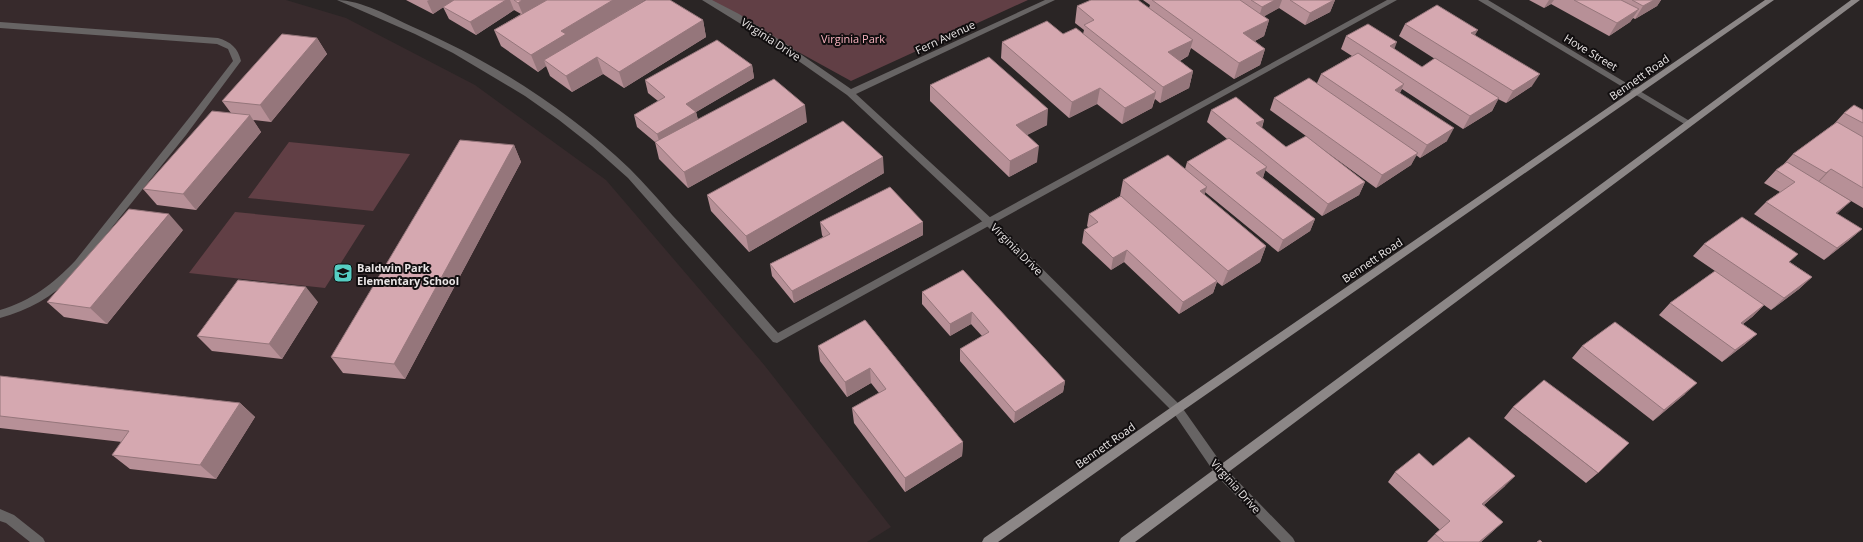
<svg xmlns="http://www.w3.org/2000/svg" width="1863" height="542" viewBox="0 0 1863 542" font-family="'Open Sans',sans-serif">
<rect width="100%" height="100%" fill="#2a2525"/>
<!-- built -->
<path fill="#372a2c" d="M0,0H286L346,18L475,85L606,180L765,366L891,527L867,542H0Z"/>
<!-- green -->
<path fill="#613f45" d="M704,0H1028L851,81Z
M289,142L410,154L373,211L248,198Z
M235,212L365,225L325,288L189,273Z"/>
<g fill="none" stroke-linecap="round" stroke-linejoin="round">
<!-- lane -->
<path fill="#676464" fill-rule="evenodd" d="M337,0C361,0 391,17 413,27C492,61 568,110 630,169C645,184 659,200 673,216C709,254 744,294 778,333L1387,0H1397L777,343L773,342L628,178L592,146L559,120L525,96L453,53L415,34Z
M0,22L218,38C231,42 238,48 241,61L186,135L73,276C52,297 29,310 0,318V310C31,301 53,284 75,261L193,113L233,61L228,49L217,44L0,28Z
M0,509L14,515L43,538L45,542H30L6,523L0,521Z"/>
<!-- street -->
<path fill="#676464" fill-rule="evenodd" d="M702,0H712L739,14L786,44L851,89L1045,0H1055L856,94L993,220L1181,406L1224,467L1293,538L1295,542H1281L1216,475L1173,412L987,226L847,95L780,48Z
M1478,0H1488L1693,123L1692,125H1686Z"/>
<!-- secondary -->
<path fill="#8c8787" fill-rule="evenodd" d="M1765,0H1774L1181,412L998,542H982L984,538L1173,406Z
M1851,0H1860L1135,542H1119L1121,538Z"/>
</g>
<!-- wall -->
<path fill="#b79097" d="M406,0H645L623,14L703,20L706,37L624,88L603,74L572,92L550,76L546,66L538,72L501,46L494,30L521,14L514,10L476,35L449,19L443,7L433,14Z
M1143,0H1335L1330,12L1305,25L1279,8L1264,16L1269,20L1264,36L1255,41L1265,49L1260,65L1234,79L1191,48L1188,56L1180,61L1193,71L1189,88L1160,103L1155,99L1152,108L1122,124L1097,104L1069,118L1001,58L1002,42L1063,34H1083L1084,30L1075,23L1077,6L1149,8L1150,5Z
M1529,0H1661L1657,6L1635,19L1633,18L1630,22L1609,36L1551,4L1544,8Z
M1405,24L1475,35L1532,86L1506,103L1498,99L1492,111L1463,129L1402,89L1400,93L1447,141L1420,158L1416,155L1411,165L1376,188L1306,137L1365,182L1359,195L1322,216L1265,170L1263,178L1315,219L1310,231L1278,252L1205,192L1204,194L1266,246L1260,262L1222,286L1217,282L1213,293L1179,314L1124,262L1111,270L1082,243L1084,230L1089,228L1087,226L1089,214L1120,196L1123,180L1185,169L1187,162L1227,139L1207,122L1211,110L1264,120L1262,128L1286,147L1306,136L1270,110L1274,98L1317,83L1321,74L1352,56L1341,49L1346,36L1394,49L1422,67L1435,59L1399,36Z
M317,38L327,54L271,122L253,120L261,132L196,210L157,205L143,189L231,113L222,101Z
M752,65L754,78L696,112L698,120L807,122L688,188L659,159L655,142L637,127L634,115L658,101L648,93L645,80Z
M930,85L1047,125L1027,135L1037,162L1009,177L930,101Z
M1863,110V208L1819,182L1837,214L1862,229L1848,241L1824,260L1754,214L1766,202L1780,192L1764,183L1776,170L1782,166L1793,154L1834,124L1844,113Z
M514,145L521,162L405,379L343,373L331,357Z
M884,173L749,252L711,211L707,195Z
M820,222L923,235L794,303L772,276L770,264L823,237L822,235Z
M183,230L107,324L64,317L47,302Z
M1704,244L1790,262L1812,277L1799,289L1771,310L1764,305L1752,317L1743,324L1757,334L1744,345L1722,362L1659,315L1670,303L1715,271L1693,256Z
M963,270L1065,381L1063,392L1014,423L960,361V349L982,336L971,324L950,336L922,304V292Z
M318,302L282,359L212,351L197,336Z
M865,320L963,442L962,456L905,492L854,423L852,408L879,393L871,383L847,397L820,361L818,346Z
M1582,346L1685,394L1653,421L1572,358Z
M0,376L240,403L255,417L216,479L130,469L112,455L122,442L0,428Z
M1513,407L1598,473L1586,483L1504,418Z
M1433,466L1505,486L1484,505L1503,522L1481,542H1427L1435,534L1440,530L1388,482L1395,472Z"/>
<!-- shaded-wall -->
<path fill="#95767b" d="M429,0H455L433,14L427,1Z
M506,0H510L514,10L476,35L470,22Z
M522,0H547L523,15L518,3Z
M613,0H645L570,45L544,60L546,66L538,72L531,55L561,31Z
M1275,0H1282L1279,8L1258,20L1262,7Z
M1334,0H1335L1330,12L1305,25L1310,13Z
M1549,0H1554L1551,4L1544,8Z
M1654,0H1661L1657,6L1635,19L1643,6Z
M1639,9L1630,22L1609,36L1617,23Z
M703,20L706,37L624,88L619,72Z
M1269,20L1264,36L1238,50L1243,33Z
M1478,30L1471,42V33Z
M317,38L327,54L271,122L260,105Z
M1193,40L1188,56L1164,69L1168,52Z
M1397,42L1392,55L1390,46Z
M1265,49L1260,65L1234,79L1239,63Z
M597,57L603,74L572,92L566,76Z
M752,65L754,78L696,112L699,124L661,147L657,134L686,104Z
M1193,71L1189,88L1160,103L1163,87Z
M1540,74L1532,86L1506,103L1513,91Z
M1404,84L1398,96L1395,90Z
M1100,88L1097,104L1069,118L1072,102Z
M1156,92L1152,108L1122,124L1125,108Z
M1499,98L1492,111L1463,129L1470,116Z
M805,105L807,122L688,188L684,172Z
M1048,109L1047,125L1015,141L1016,125Z
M250,115L261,132L196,210L183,194Z
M1264,120L1260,132L1256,123Z
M1454,128L1447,141L1420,158L1427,145Z
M514,145L521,162L405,379L394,364Z
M1039,146L1037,162L1009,177L1010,161Z
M1418,153L1411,165L1376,188L1382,175Z
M883,157L884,173L749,252L746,236Z
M1267,167L1262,179L1256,173Z
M1831,169L1819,182L1814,186L1826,173Z
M1365,182L1359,195L1322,216L1328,204Z
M1207,187L1202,203L1200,191Z
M1851,201L1838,213L1823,225L1836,213Z
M169,214L183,230L107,324L90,308Z
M1315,219L1310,231L1278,252L1283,240Z
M923,222V235L794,303L792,291Z
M1862,229L1848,241L1824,260L1837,248Z
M1266,246L1260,262L1222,286L1228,271Z
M1127,250L1124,262L1111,270L1113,258Z
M1812,277L1799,289L1771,310L1784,298Z
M1217,281L1213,293L1179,314L1183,302Z
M306,287L318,302L282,359L269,344Z
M1764,305L1752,317L1729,334L1741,323Z
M972,312L971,324L950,336V324Z
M1757,334L1744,345L1722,362L1735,350Z
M870,368L871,383L847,397L845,382Z
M1065,381L1063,392L1014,423L1015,412Z
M1697,383L1685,394L1653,421L1664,410Z
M240,403L255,417L216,479L200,465Z
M963,442L962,456L905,492V478Z
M1515,476L1505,486L1473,514L1482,504Z
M1503,522L1481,542H1479Z"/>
<!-- building -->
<path fill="#d5a8b0" stroke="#95767b" d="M454,0H506L470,22L443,7Z
M514,0H522L518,3Z
M547,0H613L561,31L566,34L531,55L494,30Z
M646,0H670L703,20L619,72L597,57L566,76L544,60Z
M1091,0H1138L1193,40L1168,52L1193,71L1163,87L1084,25L1094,20L1077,6Z
M1152,0H1240L1269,20L1243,33L1265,49L1239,63Z
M1251,0H1275L1262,7Z
M1290,0H1334L1310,13Z
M1574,0H1621L1639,9L1617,23Z
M1632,0H1654L1643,6Z
M1437,5L1478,30L1471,33L1540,74L1513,91L1405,24Z
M1047,21L1063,34L1076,28L1156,92L1125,108L1100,88L1072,102L1002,42Z
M1368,24L1397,42L1390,46L1422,67L1435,58L1499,98L1470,116L1346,36Z
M282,34L317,38L260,105L222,101Z
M717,40L752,65L686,104L696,112L657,134L634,115L665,97L645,80Z
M1358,53L1404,84L1395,90L1454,128L1427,145L1321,74Z
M989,57L1048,109L1016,125L1039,146L1010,161L930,85Z
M1309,78L1418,153L1382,175L1274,98Z
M774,79L805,105L684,172L655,142Z
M1236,97L1264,120L1256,123L1286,147L1306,136L1365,182L1328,204L1211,110Z
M1854,105L1863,110V123L1844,113Z
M212,111L250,115L183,194L143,189Z
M843,121L883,157L746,236L707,195Z
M1837,122L1863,137V188L1831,169L1826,173L1793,154Z
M1229,138L1267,167L1256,173L1315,219L1283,240L1187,162Z
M460,140L514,145L394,364L331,357Z
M1168,155L1207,187L1200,191L1266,246L1228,271L1123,180Z
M1787,162L1851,201L1836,213L1862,229L1837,248L1766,202L1795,182L1776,170Z
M890,187L923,222L792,291L770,264L830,234L820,222Z
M1121,196L1217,281L1183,302L1127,250L1113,258L1084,230L1098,222L1089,214Z
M129,209L169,214L90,308L47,302Z
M1742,217L1798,254L1789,262L1812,277L1784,298L1704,244Z
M963,270L1065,381L1015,412L960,349L989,332L972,312L950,324L922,292Z
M1715,271L1764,305L1741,323L1757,334L1735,350L1670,303Z
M238,280L306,287L269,344L197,336Z
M865,320L963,442L905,478L852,408L886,389L870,368L845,382L818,346Z
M1615,322L1697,383L1664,410L1582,346Z
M0,376L240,403L200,465L112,455L129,431L0,416Z
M1544,380L1629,443L1598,473L1513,407Z
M1469,437L1515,476L1482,504L1503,522L1479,542H1444L1435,534L1450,521L1395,472L1419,453L1433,466Z
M1540,540L1542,542H1537Z"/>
<!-- icons -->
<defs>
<symbol id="school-square" viewBox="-11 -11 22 22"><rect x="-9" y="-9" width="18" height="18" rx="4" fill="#56cec3" stroke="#110e0f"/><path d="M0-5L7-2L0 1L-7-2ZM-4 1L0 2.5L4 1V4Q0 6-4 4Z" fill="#111"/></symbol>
</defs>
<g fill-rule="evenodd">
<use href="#school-square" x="332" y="262" width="22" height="22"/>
</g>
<g text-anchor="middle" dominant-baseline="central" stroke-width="4" stroke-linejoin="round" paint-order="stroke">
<!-- street labels -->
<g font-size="11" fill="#e9e5e5" stroke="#110e0f">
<text transform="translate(945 37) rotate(-25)">Fern Avenue</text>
<text transform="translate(771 39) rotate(33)">Virginia Drive</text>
<text transform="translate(1591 52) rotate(31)">Hove Street</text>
<text transform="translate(1639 77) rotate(-35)">Bennett Road</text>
<text transform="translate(1017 249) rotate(45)">Virginia Drive</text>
<text transform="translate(1372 260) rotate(-34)">Bennett Road</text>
<text transform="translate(1105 445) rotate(-35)">Bennett Road</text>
<text transform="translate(1236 486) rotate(48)">Virginia Drive</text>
</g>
<!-- park labels -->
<g font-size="11" fill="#f8b2be" stroke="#110e0f">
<text x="853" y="38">Virginia Park</text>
</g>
<!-- poi labels -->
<g font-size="11" font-weight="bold" fill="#e9e5e5" stroke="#110e0f" text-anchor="start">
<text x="357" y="267">Baldwin Park<tspan x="357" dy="13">Elementary School</tspan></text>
</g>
</g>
</svg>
